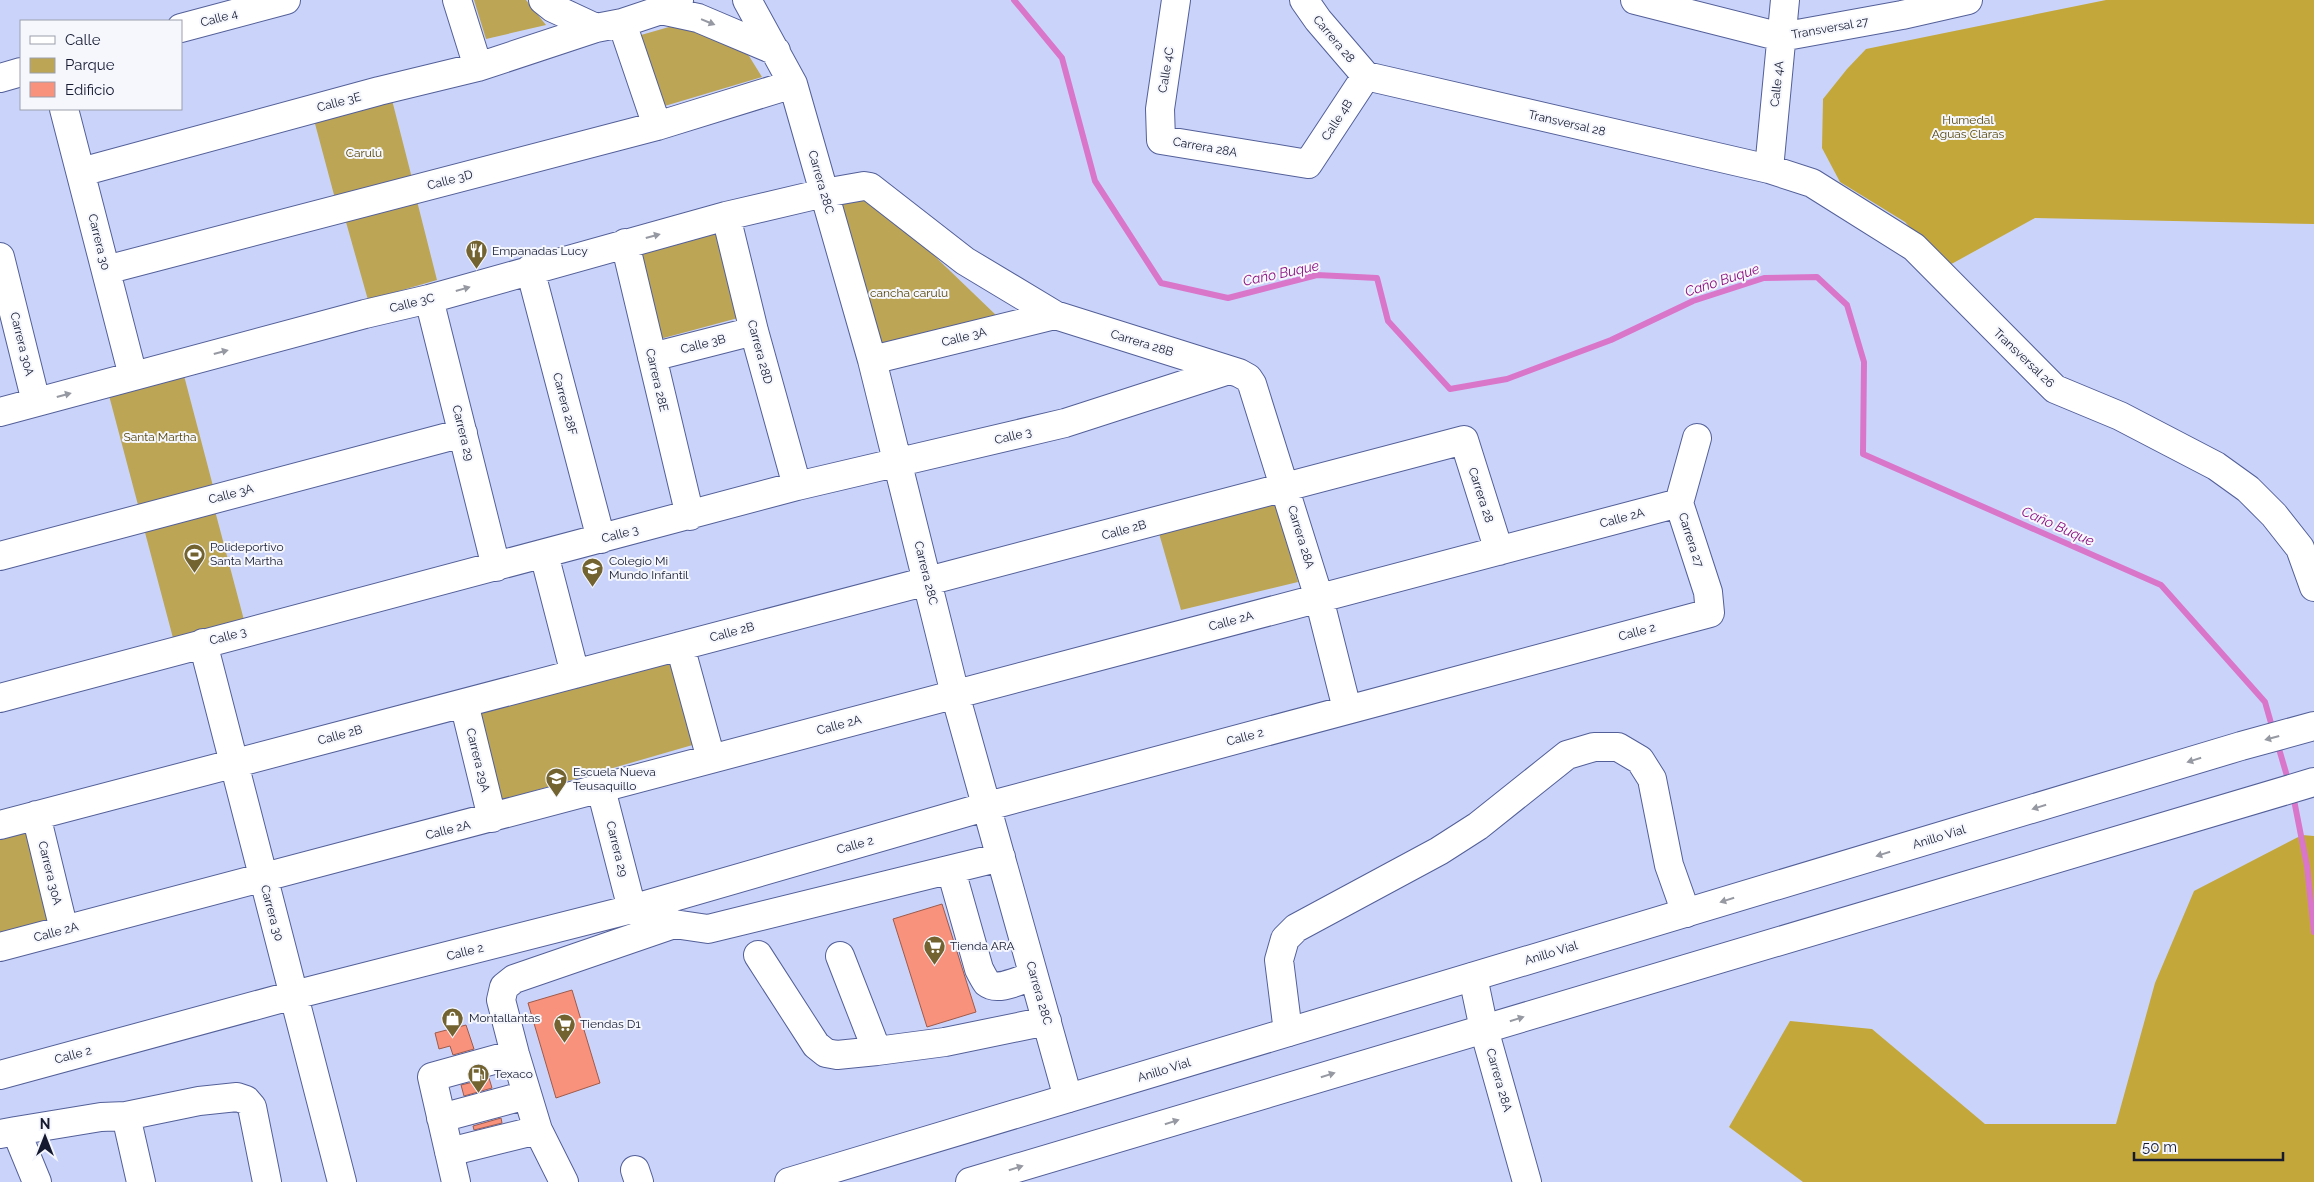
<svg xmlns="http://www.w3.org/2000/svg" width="2314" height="1182" viewBox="0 0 2314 1182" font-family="Raleway,sans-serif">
<rect width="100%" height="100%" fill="#cad4fb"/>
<!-- green -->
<path fill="#bca555" d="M474,0H526L546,25L486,39Z
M676,25L721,37L749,56L762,77L658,108L634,37Z
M392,100L414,186L337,206L314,120Z
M868,192L998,317L878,348L835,204Z
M416,197L437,280L368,300L344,215Z
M715,232L738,318L660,339L637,252Z
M182,368L213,486L138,505L107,388Z
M1275,484L1298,582L1181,610L1154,516Z
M214,507L244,620L173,638L143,525Z
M667,647L696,744L492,803L464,700Z
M26,817L50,919L0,933V824Z"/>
<!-- forest -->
<path fill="#c4a73a" d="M2106,0H2314V224L2035,218L1946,267L1905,222L1840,182L1822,148L1823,99L1847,69L1866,49Z
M2302,835L2314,836V1182H1803L1729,1127L1790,1021L1872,1029L1985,1124H2116L2155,983L2194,891Z"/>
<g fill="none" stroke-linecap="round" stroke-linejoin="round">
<!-- stream -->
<path stroke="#da76ca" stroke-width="6" d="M1014,0L1062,58L1095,181L1161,283L1228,298L1317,275L1377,278L1388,321L1450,389L1507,379L1611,340L1693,301L1764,278L1817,277L1847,305L1864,362L1863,454L2161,585L2265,702L2273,730
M2277,742L2289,783
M2293,795L2307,866L2314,932"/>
</g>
<!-- building -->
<path fill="#f9927c" stroke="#9d5a4b" d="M942,904L976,1012L927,1027L893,919Z
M572,990L600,1083L556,1098L528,1003Z
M466,1025L474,1049L453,1055L450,1046L439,1049L435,1033Z
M489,1078L492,1088L464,1096L461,1085Z
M501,1118L502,1123L474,1130L473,1126Z"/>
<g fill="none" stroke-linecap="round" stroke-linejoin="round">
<defs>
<path id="minor" d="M457,0L478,67
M543,0L553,8L596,28
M747,0L793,84L872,360L955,694L1068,1098
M1176,0L1160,109L1161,140L1308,164L1366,76
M1304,0L1318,20L1366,76
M1635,0L1781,37L1902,15L1968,0
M661,10L698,18L776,51
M622,23L657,126
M181,28L286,0
M1366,76L1769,169L1812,183L1914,247L2055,389L2120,416L2216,466L2248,489L2274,515L2300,548L2314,587
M0,78L21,72
M64,109L133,376
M1769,169L1785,0
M81,172L379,91L478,67L596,28L622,23L661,10L679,0
M726,216L754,331L797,486
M625,243L690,516
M0,257L36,402
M530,269L601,539
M106,270L657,126L793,84
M429,299L496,567
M652,357L754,331
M872,360L1055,315
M0,412L365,314L429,299L726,216L824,193L864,186L870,187L965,261L1055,315L1239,373L1248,378L1252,384L1319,598L1347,709
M544,554L575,674
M0,556L463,433
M203,643L342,1182
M680,646L711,759
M0,698L797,486L1065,423L1229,370
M464,703L492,818
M601,789L632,909L674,924L708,929L1001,857
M36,815L64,930
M0,825L1464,440L1499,551
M951,870L979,969C981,973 984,979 987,983C998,992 1022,979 1033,976
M0,947L1679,503
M758,955L816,1045L826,1053L837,1055L877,1051L945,1042L1047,1021
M840,956L877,1051
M1473,977L1484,1029L1527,1182
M1288,1032L1279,960L1285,939L1296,928L1439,851L1478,826L1567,755L1594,747H1618L1640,760L1652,779L1669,865L1686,913
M0,1075L294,995L632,909L988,806L1710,613L1708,592L1679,503L1697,438
M126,1116L199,1101L237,1097L246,1100L252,1107L267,1182
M441,1118L527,1095
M16,1131L101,1117L126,1116L141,1182
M0,1134L16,1131L37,1182
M449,1152L538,1130
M635,1170L639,1182
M456,1182L432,1077L515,1054
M564,1182L538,1130L515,1054L501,1000L504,987L514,979L674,924"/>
<path id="highway" d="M789,1182L2241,746L2314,726
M970,1182L2314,782"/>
</defs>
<!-- minor casing -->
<use href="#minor" stroke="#535f98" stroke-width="30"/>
<!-- highway casing -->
<use href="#highway" stroke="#535f98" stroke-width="30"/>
<!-- minor -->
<use href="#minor" stroke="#fff" stroke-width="28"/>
<!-- highway -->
<use href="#highway" stroke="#fff" stroke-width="28"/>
</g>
<!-- one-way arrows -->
<defs><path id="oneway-solid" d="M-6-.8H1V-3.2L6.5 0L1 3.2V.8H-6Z" transform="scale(1.25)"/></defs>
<g fill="#9698a2">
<use href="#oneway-solid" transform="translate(708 22) rotate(22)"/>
<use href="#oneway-solid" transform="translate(653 236) rotate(-15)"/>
<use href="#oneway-solid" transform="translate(463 289) rotate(-16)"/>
<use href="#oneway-solid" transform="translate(221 352) rotate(-15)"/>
<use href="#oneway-solid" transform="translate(64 395) rotate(-15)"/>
<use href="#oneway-solid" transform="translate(2272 738) rotate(165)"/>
<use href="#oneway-solid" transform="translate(2194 760) rotate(163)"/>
<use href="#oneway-solid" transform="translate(2039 807) rotate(163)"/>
<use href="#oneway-solid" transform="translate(1883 854) rotate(163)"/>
<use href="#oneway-solid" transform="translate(1727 900) rotate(163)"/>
<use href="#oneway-solid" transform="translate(1517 1019) rotate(-17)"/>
<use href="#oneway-solid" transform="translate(1328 1075) rotate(-17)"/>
<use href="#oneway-solid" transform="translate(1172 1122) rotate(-17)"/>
<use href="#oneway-solid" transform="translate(1016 1168) rotate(-17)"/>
</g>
<!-- icons -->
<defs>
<symbol id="restaurant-pin" viewBox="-11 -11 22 30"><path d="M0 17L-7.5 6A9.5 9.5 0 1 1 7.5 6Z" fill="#726331" stroke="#f5f7fd"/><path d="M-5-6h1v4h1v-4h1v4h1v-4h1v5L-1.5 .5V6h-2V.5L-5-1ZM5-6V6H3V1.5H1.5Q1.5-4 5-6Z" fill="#fff"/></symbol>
<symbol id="stadium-pin" viewBox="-11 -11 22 30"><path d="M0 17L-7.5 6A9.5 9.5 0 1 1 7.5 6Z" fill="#726331" stroke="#f5f7fd"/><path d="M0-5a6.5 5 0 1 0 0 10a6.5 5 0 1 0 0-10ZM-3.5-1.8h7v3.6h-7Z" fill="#fff"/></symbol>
<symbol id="school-pin" viewBox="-11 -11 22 30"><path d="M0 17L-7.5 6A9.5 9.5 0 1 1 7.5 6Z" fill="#726331" stroke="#f5f7fd"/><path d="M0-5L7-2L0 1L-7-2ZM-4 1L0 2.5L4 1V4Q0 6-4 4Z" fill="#fff"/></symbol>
<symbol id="supermarket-pin" viewBox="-11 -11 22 30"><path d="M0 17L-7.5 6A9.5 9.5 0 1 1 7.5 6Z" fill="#726331" stroke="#f5f7fd"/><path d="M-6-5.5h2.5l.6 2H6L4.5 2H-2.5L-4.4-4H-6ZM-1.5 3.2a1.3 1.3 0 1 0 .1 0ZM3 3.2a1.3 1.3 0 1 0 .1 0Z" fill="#fff"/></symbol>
<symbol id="shop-pin" viewBox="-11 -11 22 30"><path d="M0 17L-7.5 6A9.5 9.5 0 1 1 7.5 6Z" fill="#726331" stroke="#f5f7fd"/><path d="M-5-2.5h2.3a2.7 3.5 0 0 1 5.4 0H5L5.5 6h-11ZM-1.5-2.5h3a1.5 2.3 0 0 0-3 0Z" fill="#fff"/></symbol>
<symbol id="fuel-pin" viewBox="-11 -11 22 30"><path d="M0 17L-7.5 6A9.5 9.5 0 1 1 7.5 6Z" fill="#726331" stroke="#f5f7fd"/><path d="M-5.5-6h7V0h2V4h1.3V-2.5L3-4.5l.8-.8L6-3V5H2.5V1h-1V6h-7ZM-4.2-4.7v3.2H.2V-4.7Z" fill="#fff"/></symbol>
</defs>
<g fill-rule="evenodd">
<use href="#restaurant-pin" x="464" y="238" width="25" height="34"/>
<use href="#stadium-pin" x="182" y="542" width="25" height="34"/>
<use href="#school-pin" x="580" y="556" width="25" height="34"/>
<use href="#school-pin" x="544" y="766" width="25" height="34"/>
<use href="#supermarket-pin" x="922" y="934" width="25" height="34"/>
<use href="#shop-pin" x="440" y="1006" width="25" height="34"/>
<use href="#supermarket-pin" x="552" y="1012" width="25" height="34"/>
<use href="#fuel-pin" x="466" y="1062" width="25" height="34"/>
</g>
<g text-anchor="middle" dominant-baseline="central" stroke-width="4" stroke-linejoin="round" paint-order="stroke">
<!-- street labels -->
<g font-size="12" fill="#151a31" stroke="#f5f7fd">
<text transform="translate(219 18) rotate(-15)">Calle 4</text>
<text transform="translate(1830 28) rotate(-10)">Transversal 27</text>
<text transform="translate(1334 39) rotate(50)">Carrera 28</text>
<text transform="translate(1166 70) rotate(-81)">Calle 4C</text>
<text transform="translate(1777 84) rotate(-84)">Calle 4A</text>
<text transform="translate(339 102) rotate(-15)">Calle 3E</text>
<text transform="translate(1337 120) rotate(-57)">Calle 4B</text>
<text transform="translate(1567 123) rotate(13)">Transversal 28</text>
<text transform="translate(1205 147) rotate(10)">Carrera 28A</text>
<text transform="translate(450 180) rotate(-15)">Calle 3D</text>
<text transform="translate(821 182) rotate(74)">Carrera 28C</text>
<text transform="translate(99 242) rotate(76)">Carrera 30</text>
<text transform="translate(412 303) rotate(-14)">Calle 3C</text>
<text transform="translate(964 337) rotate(-14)">Calle 3A</text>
<text transform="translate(1142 343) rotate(17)">Carrera 28B</text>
<text transform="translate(22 344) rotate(76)">Carrera 30A</text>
<text transform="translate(703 344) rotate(-14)">Calle 3B</text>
<text transform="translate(760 352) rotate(75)">Carrera 28D</text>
<text transform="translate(2024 358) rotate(44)">Transversal 26</text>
<text transform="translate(657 380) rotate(77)">Carrera 28E</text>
<text transform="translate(565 404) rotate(75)">Carrera 28F</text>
<text transform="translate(463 433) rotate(76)">Carrera 29</text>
<text transform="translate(1013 436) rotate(-13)">Calle 3</text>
<text transform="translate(231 494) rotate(-15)">Calle 3A</text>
<text transform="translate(1481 495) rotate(72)">Carrera 28</text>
<text transform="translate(1622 518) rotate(-15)">Calle 2A</text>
<text transform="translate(1124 530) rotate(-15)">Calle 2B</text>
<text transform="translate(620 534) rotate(-15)">Calle 3</text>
<text transform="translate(1301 537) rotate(73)">Carrera 28A</text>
<text transform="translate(1691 540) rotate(72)">Carrera 27</text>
<text transform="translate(926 573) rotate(76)">Carrera 28C</text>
<text transform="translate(1231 621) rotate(-15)">Calle 2A</text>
<text transform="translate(732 632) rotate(-15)">Calle 2B</text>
<text transform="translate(1637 632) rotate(-15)">Calle 2</text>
<text transform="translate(228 636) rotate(-15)">Calle 3</text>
<text transform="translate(839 725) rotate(-15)">Calle 2A</text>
<text transform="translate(340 735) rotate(-15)">Calle 2B</text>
<text transform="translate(1245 737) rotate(-15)">Calle 2</text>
<text transform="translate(478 760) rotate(76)">Carrera 29A</text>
<text transform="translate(448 830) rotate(-14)">Calle 2A</text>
<text transform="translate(1939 837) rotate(-17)">Anillo Vial</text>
<text transform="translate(855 845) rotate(-16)">Calle 2</text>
<text transform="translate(617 849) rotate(76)">Carrera 29</text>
<text transform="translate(50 873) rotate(76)">Carrera 30A</text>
<text transform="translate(272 913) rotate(75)">Carrera 30</text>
<text transform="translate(56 932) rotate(-15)">Calle 2A</text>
<text transform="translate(465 952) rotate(-14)">Calle 2</text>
<text transform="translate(1551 953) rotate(-17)">Anillo Vial</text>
<text transform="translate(1039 993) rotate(74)">Carrera 28C</text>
<text transform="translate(73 1055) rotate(-15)">Calle 2</text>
<text transform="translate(1164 1070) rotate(-17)">Anillo Vial</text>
<text transform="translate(1499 1080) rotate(74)">Carrera 28A</text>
</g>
<!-- park labels -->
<g font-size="12" fill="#544407" stroke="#f5f7fd">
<text x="1968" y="120">Humedal<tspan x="1968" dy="14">Aguas Claras</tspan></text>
<text x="364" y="153">Carulú</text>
<text x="909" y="293">cancha carulu</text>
<text x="160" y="437">Santa Martha</text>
</g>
<!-- poi labels -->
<g font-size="12" fill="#151a31" stroke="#f5f7fd" text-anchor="start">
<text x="492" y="251">Empanadas Lucy</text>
<text x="210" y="547">Polideportivo<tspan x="210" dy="14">Santa Martha</tspan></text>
<text x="609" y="561">Colegio Mi<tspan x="609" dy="14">Mundo Infantil</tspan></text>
<text x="573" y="772">Escuela Nueva<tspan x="573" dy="14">Teusaquillo</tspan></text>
<text x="950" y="946">Tienda ARA</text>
<text x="469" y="1018">Montallantas</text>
<text x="580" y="1024">Tiendas D1</text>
<text x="494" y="1074">Texaco</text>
</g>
<!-- water labels -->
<g font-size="14" font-style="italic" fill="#8d0f80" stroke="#f5f7fd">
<text transform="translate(1281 273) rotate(-12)">Caño Buque</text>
<text transform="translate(1722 280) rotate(-18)">Caño Buque</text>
<text transform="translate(2058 526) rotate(24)">Caño Buque</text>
</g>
</g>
<!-- legend -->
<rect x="20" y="20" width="162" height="90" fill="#f5f7fd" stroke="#9b9fab"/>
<rect x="30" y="36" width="25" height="8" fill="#ffffff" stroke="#9b9fab"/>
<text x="65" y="45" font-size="15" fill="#151a31">Calle</text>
<rect x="30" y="58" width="25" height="15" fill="#bca555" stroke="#9b9fab"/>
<text x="65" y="70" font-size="15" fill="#151a31">Parque</text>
<rect x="30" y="82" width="25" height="15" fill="#f9927c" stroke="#9b9fab"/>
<text x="65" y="95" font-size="15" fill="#151a31">Edificio</text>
<!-- north arrow -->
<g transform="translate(45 1137)" stroke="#f5f7fd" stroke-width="4" paint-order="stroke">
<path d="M0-4L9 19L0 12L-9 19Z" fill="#151a31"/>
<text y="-8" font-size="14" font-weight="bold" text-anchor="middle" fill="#151a31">N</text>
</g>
<!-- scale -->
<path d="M2134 1152v8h149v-8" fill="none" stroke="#151a31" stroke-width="2.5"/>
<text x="2142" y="1152" font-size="15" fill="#151a31" stroke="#f5f7fd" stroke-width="4" paint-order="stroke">50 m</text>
</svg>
